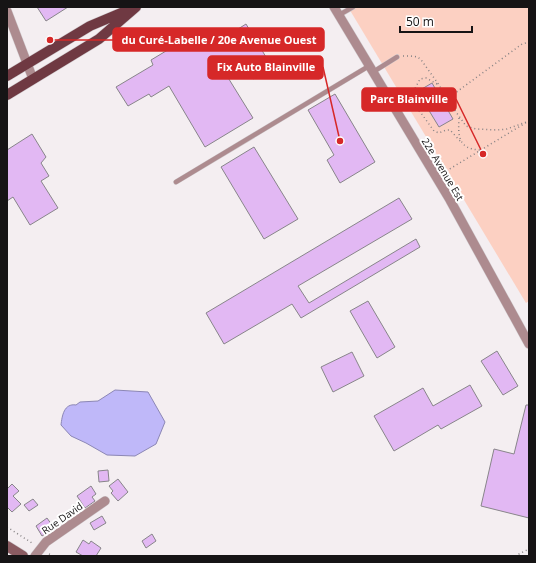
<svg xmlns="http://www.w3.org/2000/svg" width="536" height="563" viewBox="0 0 536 563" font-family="'Open Sans',sans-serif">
<rect width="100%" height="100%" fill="#f4eef1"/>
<!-- green -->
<path fill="#fcd0c2" d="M348,7H529V301L526,303Z"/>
<!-- water -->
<path fill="#bfb8f9" stroke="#8c87b5" d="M115,390L148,392L165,422L156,444L135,456L107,455L86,443L71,436L61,425C62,416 64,403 76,405L80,402L98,401Z"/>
<!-- building -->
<path fill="#e2b8f3" stroke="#88858a" d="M37,7H68L46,21Z
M246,24L272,67L253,79L245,65L227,76L253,118L205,147L169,86L151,97L149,94L128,106L116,87L153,65L151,60L201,30L211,46Z
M432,83L453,119L439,127L425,104L422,106L415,93Z
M335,94L375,162L340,183L327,160L334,155L308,110Z
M32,134L46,157L41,163L49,176L41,181L58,208L30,225L13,197L7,201V150Z
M254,147L298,219L264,239L221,167Z
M399,198L412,219L298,286L309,303L416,239L420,247L301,318L292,304L224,344L206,313Z
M368,301L395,347L377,358L350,311Z
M497,351L518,386L503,395L481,361Z
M352,352L364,376L333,392L321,367Z
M470,385L482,406L441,429L438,425L394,451L374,416L423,388L433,406Z
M526,405H529V518L481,506L494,449L514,454Z
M108,470L109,481L99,482L98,471Z
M118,479L128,492L118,501L111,493L113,491L109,486Z
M12,484L19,491L13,496L21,504L12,512L7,507V489Z
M91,486L96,494L92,497L95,501L85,508L77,496Z
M33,499L38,505L29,511L24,505Z
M102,516L106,523L94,530L90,523Z
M47,518L54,528L42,536L36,526Z
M152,534L156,541L146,548L142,541Z
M83,540L89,544L91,541L101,548L96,556H83L76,552Z"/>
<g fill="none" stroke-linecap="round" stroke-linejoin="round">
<defs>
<path id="lane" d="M339,15L353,7
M373,72L397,57
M176,182L369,66"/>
<path id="street" d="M334,7L450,200L529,344
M7,11L33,79
M35,556L46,542L105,501"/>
<path id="secondary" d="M7,546L23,556"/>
<path id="primary" d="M7,76L90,26L128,10
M7,95L99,39L136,7"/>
</defs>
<!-- lane casing -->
<use href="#lane" stroke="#d0cbce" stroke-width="5.5"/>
<!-- street casing -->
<use href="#street" stroke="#d0cbce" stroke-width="10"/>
<!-- secondary casing -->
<use href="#secondary" stroke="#d0cbce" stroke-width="11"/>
<!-- primary casing -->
<use href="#primary" stroke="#d0cbce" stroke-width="11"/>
<!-- path -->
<path stroke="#868284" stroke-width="1.5" stroke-dasharray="1 3" stroke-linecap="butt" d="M403,56H411L418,57L422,61L439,85L446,98L466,126L476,129L497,130L507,129L529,121
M437,84L426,78L420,79L411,96L412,105L421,113L434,131L439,133L446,130H450L461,142
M447,99L522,44L529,42
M459,118C458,136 458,149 480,150
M443,173L527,122
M7,527L32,543
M49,554L53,556
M515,556L529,549"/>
<!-- lane -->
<use href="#lane" stroke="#ad8b8f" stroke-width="4.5"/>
<!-- street -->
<use href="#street" stroke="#ad8b8f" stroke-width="9"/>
<!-- secondary -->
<use href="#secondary" stroke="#8a5b61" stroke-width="10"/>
<!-- primary -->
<use href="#primary" stroke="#6f3942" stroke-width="10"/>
</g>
<g text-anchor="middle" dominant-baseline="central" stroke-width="4" stroke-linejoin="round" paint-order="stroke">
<!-- street labels -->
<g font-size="10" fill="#161415" stroke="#fff">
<text transform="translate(443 169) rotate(59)">22e Avenue Est</text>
<text transform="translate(62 518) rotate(-35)">Rue David</text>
</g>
</g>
<!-- callouts -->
<path fill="none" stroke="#d62828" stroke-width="1.5" d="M50 40L113 40M340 141L323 67M483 154L456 99"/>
<g fill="#d62828" stroke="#fff" stroke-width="1.5">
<circle cx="50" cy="40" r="4"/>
<circle cx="340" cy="141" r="4"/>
<circle cx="483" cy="154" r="4"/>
</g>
<g fill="#d62828" stroke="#d62828" stroke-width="1.5">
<rect x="113" y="28" width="211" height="23" rx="4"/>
<rect x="208" y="56" width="115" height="23" rx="4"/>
<rect x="362" y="88" width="94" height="23" rx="4"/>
</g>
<g font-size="11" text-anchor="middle" font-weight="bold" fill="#fff">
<text x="219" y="44">du Curé-Labelle / 20e Avenue Ouest</text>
<text x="266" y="71">Fix Auto Blainville</text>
<text x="409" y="103">Parc Blainville</text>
</g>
<!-- border -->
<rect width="536" height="563" fill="none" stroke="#161415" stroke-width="16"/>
<!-- scale -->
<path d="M400 26v6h72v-6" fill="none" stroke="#161415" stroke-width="2"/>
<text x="406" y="26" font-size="12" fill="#161415" stroke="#ffffff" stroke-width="3" paint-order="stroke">50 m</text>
</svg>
